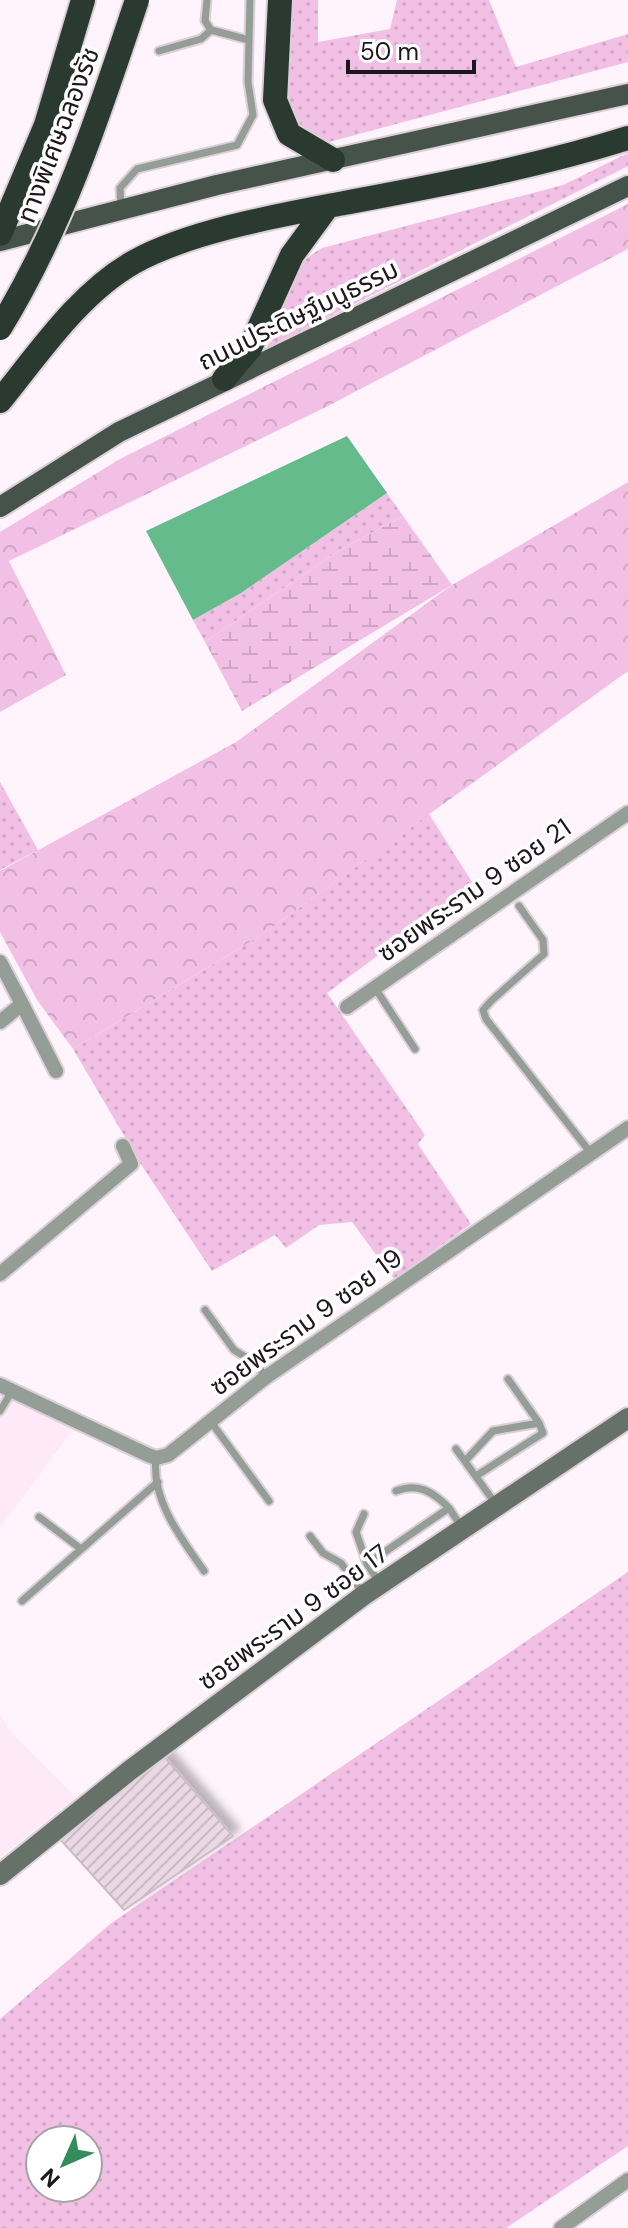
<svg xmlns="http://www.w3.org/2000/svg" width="628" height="2228" viewBox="0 0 628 2228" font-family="'DM Sans','Noto Sans Thai',sans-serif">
<defs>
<pattern id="grass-dots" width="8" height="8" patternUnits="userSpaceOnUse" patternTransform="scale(2)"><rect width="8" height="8" fill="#f3c0e5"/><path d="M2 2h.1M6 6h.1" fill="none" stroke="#d0a4c4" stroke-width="1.8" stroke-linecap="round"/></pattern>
<pattern id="forest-crowns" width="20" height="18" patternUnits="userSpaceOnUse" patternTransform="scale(2)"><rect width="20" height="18" fill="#f3c0e5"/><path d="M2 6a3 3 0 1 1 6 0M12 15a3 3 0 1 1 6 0" fill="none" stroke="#d0a4c4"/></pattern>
<pattern id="wetland-marsh" width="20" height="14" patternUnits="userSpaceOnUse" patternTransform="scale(2)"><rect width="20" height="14" fill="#f3c0e5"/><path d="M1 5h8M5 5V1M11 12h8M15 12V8" fill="none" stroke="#d0a4c4"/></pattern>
<pattern id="building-hatch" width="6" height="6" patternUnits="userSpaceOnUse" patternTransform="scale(2)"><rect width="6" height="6" fill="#ead8e4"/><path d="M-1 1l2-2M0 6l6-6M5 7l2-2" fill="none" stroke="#c8b9c3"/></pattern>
<filter id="shadow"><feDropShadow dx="7" dy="-7" stdDeviation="4" flood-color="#0004"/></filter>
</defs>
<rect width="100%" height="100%" fill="#fff4fc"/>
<!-- built -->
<path fill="#fde9f7" d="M0,1392L73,1429L0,1528Z
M0,1715L10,1731L76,1797L0,1857Z"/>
<!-- grass -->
<path fill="url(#grass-dots)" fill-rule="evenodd" d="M289,0H318V42L390,29L397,0H489L516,67L628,34V62L329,142C316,136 300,131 292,119C275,95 287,29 289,0Z
M628,153V166L267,348C280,302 278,274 322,248L563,185Z
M387,493L403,516L338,551L205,642L193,620L241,593Z
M0,782L38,850L0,870Z
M429,814L474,885L327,993L425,1135L418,1144L471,1224L394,1279L352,1222L319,1225L286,1248L275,1235L212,1271L142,1166L73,1049L263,934Z
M628,1572V2146L506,2228H0V2019L110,1924ZM40,2140H88V2188H40Z"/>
<!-- forest -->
<path fill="url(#forest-crowns)" d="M628,204V249L326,407L9,561L66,675L0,712V532L120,459Z
M628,482V671L263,934L73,1049L37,1000L0,932V871L236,742L452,585Z"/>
<!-- wetland -->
<path fill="url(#wetland-marsh)" d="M403,516L452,585L242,711L205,642L338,551Z"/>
<!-- water -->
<path fill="#65bb8b" d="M347,436L387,493L241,593L193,620L146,531Z"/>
<!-- building -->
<path fill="url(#building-hatch)" stroke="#cdbbc8" stroke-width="2" filter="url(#shadow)" d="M162,1754L233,1836L124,1910L57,1836Z"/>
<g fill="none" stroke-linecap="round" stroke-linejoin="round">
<defs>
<path id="lane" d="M207,0L205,21L211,30L249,40
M159,51L201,39L211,30
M121,207L120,188L137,169L237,145L253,115L248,82L250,0
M519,906L543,940L544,954L491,1001L483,1010L486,1019L590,1152
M375,988L415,1049
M205,1310L234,1350L255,1363L266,1377
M508,1379L539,1423
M0,1411L12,1391
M211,1422L269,1501
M456,1449L495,1503
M156,1458C151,1500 181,1538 204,1571
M465,1461L493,1431L539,1423L543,1433L476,1476
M396,1491C418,1482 433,1492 449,1508
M364,1514L356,1532L367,1564
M39,1517L81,1549
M310,1536L323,1553L341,1563L363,1593
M379,1582L367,1564L449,1508L461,1526
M22,1601L158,1482"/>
<path id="street" d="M0,962L22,1004L0,1022
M22,1004L56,1071
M347,1007L628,813
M0,1274L131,1164L123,1146
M0,1385L148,1455L156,1458L168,1455L266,1377L628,1128
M561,2228L628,2180"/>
<path id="secondary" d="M0,1875L129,1771L364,1595L628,1418"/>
<path id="primary" d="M0,241L217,185L628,94
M0,507L119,432L628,186"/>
<path id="highway" d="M280,0L275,100L289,134L333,160
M0,234L46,125L83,0
M224,379L250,348L292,255L328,206
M0,401C39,353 79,293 134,262C190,231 281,215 344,203C439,185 536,167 628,138"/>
</defs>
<!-- lane casing -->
<use href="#lane" stroke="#dbd0d8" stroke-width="11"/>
<!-- street casing -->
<use href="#street" stroke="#dbd0d8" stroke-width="18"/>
<!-- secondary casing -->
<use href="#secondary" stroke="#dbd0d8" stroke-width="24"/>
<!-- primary casing -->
<use href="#primary" stroke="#dbd0d8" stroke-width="24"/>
<!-- highway casing -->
<use href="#highway" stroke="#dbd0d8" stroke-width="28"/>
<!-- lane -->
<use href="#lane" stroke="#959d97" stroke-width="7"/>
<!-- street -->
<use href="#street" stroke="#959d97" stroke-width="14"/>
<!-- secondary -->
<use href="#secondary" stroke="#66716a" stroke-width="20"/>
<!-- primary -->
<use href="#primary" stroke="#46534b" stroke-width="20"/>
<!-- highway -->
<use href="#highway" stroke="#2b3a31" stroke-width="24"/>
<defs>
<path id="highway-bridge" d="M0,328C63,225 99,114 137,0"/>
</defs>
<!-- highway-bridge casing -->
<use href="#highway-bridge" stroke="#dbd0d8" stroke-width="28" stroke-linecap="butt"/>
<!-- highway-bridge -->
<use href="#highway-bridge" stroke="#2b3a31" stroke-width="24"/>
</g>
<g text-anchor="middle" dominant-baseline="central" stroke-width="7" stroke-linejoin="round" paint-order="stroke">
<!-- street labels -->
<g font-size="26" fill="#1d161b" stroke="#fff">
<text transform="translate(58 135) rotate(-69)">ทางพิเศษฉลองรัช</text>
<text transform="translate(298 315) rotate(-26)">ถนนประดิษฐ์มนูธรรม</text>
<text transform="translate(474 890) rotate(-35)">ซอยพระราม 9 ซอย 21</text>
<text transform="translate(306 1322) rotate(-36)">ซอยพระราม 9 ซอย 19</text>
<text transform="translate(293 1617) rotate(-36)">ซอยพระราม 9 ซอย 17</text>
</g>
</g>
<!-- north arrow -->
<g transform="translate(64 2164) rotate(225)"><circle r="38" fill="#ffffff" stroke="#a5a2a4" stroke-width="2"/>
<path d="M0-6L14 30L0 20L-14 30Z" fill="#348b5e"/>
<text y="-12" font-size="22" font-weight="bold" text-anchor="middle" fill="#1d161b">N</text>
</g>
<!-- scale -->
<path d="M348 60v12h126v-12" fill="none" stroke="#1d161b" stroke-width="4"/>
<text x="360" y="60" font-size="24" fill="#1d161b" stroke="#ffffff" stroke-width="6" paint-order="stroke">50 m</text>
</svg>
